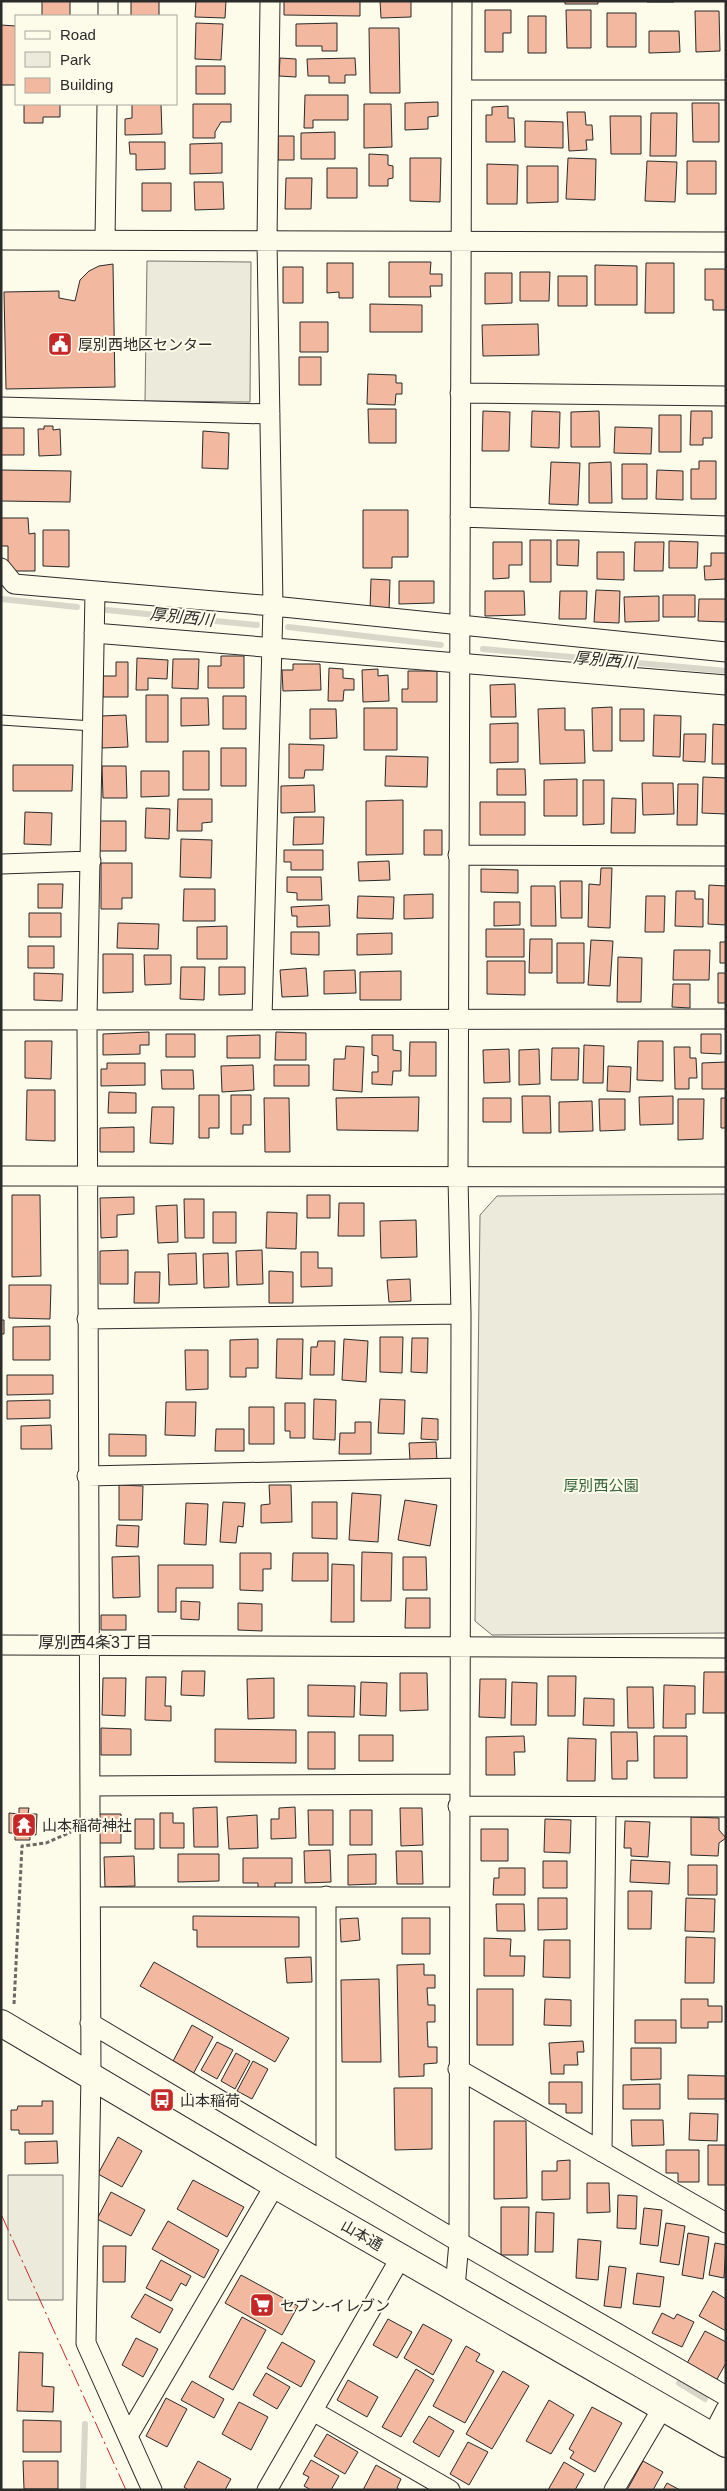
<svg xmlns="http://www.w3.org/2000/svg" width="727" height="2491" viewBox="0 0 727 2491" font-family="Arial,'Noto Sans JP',sans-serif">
<rect width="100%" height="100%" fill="#fdfbea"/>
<!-- green -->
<path fill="#ecebdb" stroke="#74746e" d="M147,261L251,262L250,402L145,401Z
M726,1194V1633L492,1635L475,1621L480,1215L497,1196Z"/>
<!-- parking -->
<path fill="#eceadb" stroke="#74746e" d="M8,2175H63V2300H8Z"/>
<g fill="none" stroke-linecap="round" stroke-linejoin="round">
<!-- stream -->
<path stroke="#d8d7c9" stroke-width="6" d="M1,599L77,607
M107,610L257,625
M288,627L441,645
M483,649L726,671
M679,2383L705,2399
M83,2490L85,2424"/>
</g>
<!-- building -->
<path fill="#f2b8a0" stroke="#2b2b2b" d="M42,1H70V16H42Z
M131,1H159V16H131Z
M196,1H226L225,18L195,17Z
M284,1H360V16L284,15Z
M380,1H411V17L381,18Z
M565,1H598V4H565Z
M647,1H674V2H647Z
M485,10H511V33H503V52H485Z
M566,10H591V48H567Z
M695,11H719L720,51L696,52Z
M607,13H636V47H607Z
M528,16H546V53H528Z
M196,23L223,24L221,60L195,59Z
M337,23V51H322V46H296V24Z
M1,25L16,26V85H1Z
M369,28H399L400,93H370Z
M649,31H679L680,52L649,53Z
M280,58L296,59V77L279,76Z
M355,58L356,75H345V83H329V76H308L307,59Z
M196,66H225V94H196Z
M305,95H348V120H313V128H304Z
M438,102V116L428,117V129L405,130V103Z
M692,103H719V142H693Z
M24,104H60V117H43V123H24Z
M132,104H161L162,134L125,135V119L132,118Z
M193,104H231V122H221L215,132V138H193Z
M364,104H391L392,147L364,148Z
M508,106V118H514L515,142H486V115H492V107Z
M567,112H585L586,125H592L593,140H586L587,150L569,151Z
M651,113H677L676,156H650Z
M610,116H641V154H611Z
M525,121L563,122V148L525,147Z
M335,132V159H301V133Z
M278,136H294V160H278Z
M129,142H165V169L136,170V154H130Z
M222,143V173L190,174V144Z
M369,154L388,155V165L393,166V178L388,179V186H369Z
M410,158H441L440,202L410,201Z
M568,158L596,159L595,200L566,199Z
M647,161L677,162L675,202L645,201Z
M687,161H716V194H687Z
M487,164L518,165L517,204H487Z
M527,166H558V202L527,203Z
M327,168H357V198H327Z
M286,178H312L311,209H285Z
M194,182H223L224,209L195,210Z
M142,183H171V211H142Z
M389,262H431L430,274H442V286H430L431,297H389Z
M327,263H353V298H339V292L327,293Z
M646,263H674V313H645Z
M113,264L115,387L6,389L4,292L59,291V298L75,301L80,280L89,271L99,266Z
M595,265L637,266V305H595Z
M283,267H303V303H283Z
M705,269H726V310H713V300H705Z
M520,272H550L549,301H520Z
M485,273H512V303L485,304Z
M558,276H587V306H558Z
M370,304L422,305V332H370Z
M300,322H328V352H300Z
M538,324L539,355L483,356L482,325Z
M299,357H321V385H299Z
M368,374L396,375V383H402V394H396L395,405L367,404Z
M368,409H396V443H369Z
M483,411L510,412L509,451H482Z
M532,411L560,412L559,448L531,447Z
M599,411L600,447H571V412Z
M691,411H712V438H703V445H690Z
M659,415H681V452H659Z
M44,426H53V430L60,429L61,455L39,456L38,429H44Z
M615,427L652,428L651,454L614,453Z
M1,428H24V455H1Z
M203,431L229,433L228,469L202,468Z
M699,461H716V499H691V469H699Z
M551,462L580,463L578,505L549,504Z
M611,462L612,503H589V463Z
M622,464H647V499H622Z
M1,470L71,471L70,502L1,501Z
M657,470L683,471V500L656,499Z
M363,510H408V557H392V568H363Z
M1,518H28L29,534L35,533V571H8V546H1Z
M43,530H69V567L43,566Z
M530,540H551V582H530Z
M557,540H579L578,566L557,565Z
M669,541L698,542L697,568H669Z
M493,542H522V565H509V578L493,579Z
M635,542H664L663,571H634Z
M597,552H624V580L597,579Z
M711,553H726V579L705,580L704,566H711Z
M371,579L390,580L389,611L370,610Z
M399,581H434V603L399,604Z
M596,590L620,591L619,623L594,622Z
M485,591H524L525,615L485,616Z
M560,591H587L586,619H559Z
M663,595H695V617H663Z
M659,596V621L625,622L624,597Z
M699,599H726V622L698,621Z
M221,656H244V688H208V666H221Z
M137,658L168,660L167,679L148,678V690H136Z
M173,659H199L198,689L172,688Z
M116,662H128V697H103V676H116Z
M293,664H320L321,690L283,691L282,670H293Z
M329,668L343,669V678L354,679V690H344L343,701H328Z
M378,669V676L388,675L389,701L363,702L362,670Z
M408,671H437V702H402V689H408Z
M515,684L516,717H491L490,685Z
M146,695H168V742H146Z
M223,696H246V729H223Z
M181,698H208L209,725L181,726Z
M612,707V751H593L592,708Z
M364,708H397V750H364Z
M565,708V730H584L585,763L540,764L538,709Z
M310,709H336L337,738L310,739Z
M620,709H644V741H620Z
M126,715L128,747L102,748L101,716Z
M654,715L681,716L680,757L653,756Z
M518,723V762L490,763V724Z
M713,724L726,725V764H712Z
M684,734H706L705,762L683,761Z
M289,744L324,745L323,770H305L304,778H289Z
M221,748H246V786H221Z
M183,751H209V790H183Z
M386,756L428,757L427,787L385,786Z
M13,765H73L72,791H13Z
M102,766H126L127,798H103Z
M497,769H525L526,795H497Z
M141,771H169V796L141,797Z
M703,777L726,778V814L702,813Z
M577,779V816H544V780Z
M583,780H604V824L583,825Z
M642,783H673L674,814L643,815Z
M678,784H698L697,825H677Z
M314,785L315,812L281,813V786Z
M612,798L636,799L635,833H611Z
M178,799H212V822L202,823V831H177Z
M403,800V854L366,855V801Z
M480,802H525V835H480Z
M146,808L170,809L169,839L145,838Z
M25,812L52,813L51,845L24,844Z
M294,817H324L323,844L293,845Z
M99,821H126V851H99Z
M424,830H442V855H424Z
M181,839L212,840L211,878L180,877Z
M284,850H323V870H291V862H284Z
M389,861L390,880L359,881L358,862Z
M101,863H132V898H122V909H101Z
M601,868H612L610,928L588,927L589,884L600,885Z
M481,869L518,870V893L481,892Z
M287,877H321L322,900H297V893L287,892Z
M560,881H582V918H561Z
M38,884H63L62,908H38Z
M709,885L726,886V925L708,924Z
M531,886H555L556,926H531Z
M184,889H215V921H183Z
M676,891H695V899H703V927L675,926Z
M433,894V918L404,919V895Z
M358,896L394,897L393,919L357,918Z
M646,896H665L664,932H645Z
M494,902H520V925L494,926Z
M329,905L330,926L297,927V916H292L291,907Z
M29,913H61V937H29Z
M118,923L159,924L158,949L117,948Z
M227,926V959H197V927Z
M486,929H524V957H486Z
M291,932H319V955L291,954Z
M392,933V954L357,955V934Z
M530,939H552V973H529Z
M591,940L613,941L610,986L588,985Z
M720,942H726V963H720Z
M557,943H584V983H557Z
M28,946H54V968H28Z
M674,950H710L709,980H673Z
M103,954H133V992L103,993Z
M144,955H171V984L145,985Z
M618,957L642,958L641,1002H617Z
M487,961H525V995L487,994Z
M181,967H205L204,1000L180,999Z
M219,967H245V994L219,995Z
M306,968L308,996L282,997L280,970Z
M355,970L356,993L324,994V971Z
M401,971V1000H360V972Z
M34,973L63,974L62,1001L34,1000Z
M718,973H726V1003H718Z
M673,984H690V1008L672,1007Z
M149,1032V1045H140V1054L103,1055V1034Z
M276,1032L306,1033V1060H275Z
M166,1034H195V1057H166Z
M701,1034H721V1054L701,1053Z
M260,1035V1058H227V1036Z
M372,1035H393V1050L401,1051V1071H393L392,1085L372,1084V1072H378V1056L372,1055Z
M25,1041H52L51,1079L25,1078Z
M638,1041H663V1081L637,1080Z
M410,1042H436V1076H409Z
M584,1045L604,1046L603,1083H583Z
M346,1046L364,1047L362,1092L333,1090L334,1059H345Z
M674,1047H690V1058H696L697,1078H689V1089H675Z
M552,1048H579L578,1080H551Z
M509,1049L510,1082L484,1083L483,1050Z
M539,1049L540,1084L519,1085V1050Z
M726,1062V1089H702V1063Z
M107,1063H145V1085L101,1086V1069H107Z
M253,1065L254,1090L222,1092L221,1066Z
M274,1065H309V1086H274Z
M608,1066L631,1067L630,1092L607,1091Z
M161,1070H193L194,1089H162Z
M27,1090H55V1141L26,1140Z
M109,1092L136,1093V1113H108Z
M199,1095H219V1128H209V1138H199Z
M231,1095H251V1125H243V1134H231Z
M522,1096H550L551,1133H523Z
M673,1096V1124L640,1125L639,1097Z
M419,1097L418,1131L337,1130L336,1098Z
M264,1098H289L290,1152H265Z
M483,1098H511V1122H483Z
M721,1098H726V1128H721Z
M599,1099H625V1130L600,1131Z
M678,1099H704L703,1139L678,1140Z
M592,1101L593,1131L559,1132V1102Z
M152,1107H174L173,1144L150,1143Z
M134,1127V1152H100V1128Z
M12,1195H40L41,1276L12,1277Z
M307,1195H330V1218H307Z
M134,1197V1214L117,1215V1237L101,1238L100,1198Z
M184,1199H204V1238H185Z
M339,1203H364V1236H338Z
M177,1205L178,1242L158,1243L156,1206Z
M213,1212H236V1243H213Z
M267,1212L297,1213L296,1249L266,1248Z
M416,1220L417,1257L381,1258L380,1221Z
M128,1250V1284H100V1251Z
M262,1250L263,1284L237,1285L236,1251Z
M301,1252H318V1268H332V1286L301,1287Z
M196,1253L197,1284L169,1285L168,1254Z
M228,1253L229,1287L204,1288L203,1254Z
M269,1271L293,1272V1303H269Z
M135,1272H160L159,1303H134Z
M410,1279L411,1301L389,1302L387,1280Z
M9,1285H51L50,1319L9,1318Z
M1,1320H4V1334H1Z
M50,1326V1360H13V1327Z
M380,1337H403L402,1373L380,1372Z
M412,1338H428L427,1373L411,1372Z
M258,1339V1368H246V1377H230V1340Z
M277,1339H303L302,1379L276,1378Z
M344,1339L368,1341L366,1382L342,1380Z
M318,1341H335L334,1375H310L311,1347H317Z
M185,1350H208V1389L186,1390Z
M7,1375H53V1394L7,1395Z
M314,1399L336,1400L335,1440L313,1439Z
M380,1399L405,1400L404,1434L378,1433Z
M50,1400V1418L7,1419V1401Z
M166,1402H196L195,1436L165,1435Z
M285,1403H305V1438H290V1431H285Z
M249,1407H274V1444H249Z
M422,1418L438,1419V1440L421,1439Z
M355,1422H371V1454H339L340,1433H355Z
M51,1425L52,1449H21V1426Z
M216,1429H244V1451H215Z
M109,1434L146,1435V1456H109Z
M436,1442L437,1461H410L409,1443Z
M119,1485L143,1486L142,1520H119Z
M269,1485H291L292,1522L261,1523V1505L270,1504Z
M352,1493L381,1495L378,1542L349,1540Z
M405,1500L437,1505L430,1546L398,1540Z
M223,1502L245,1503L243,1527L238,1526L236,1543L220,1542Z
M312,1502H337V1539L312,1538Z
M186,1503L208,1504L206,1545L184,1544Z
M117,1525L139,1526L138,1547L116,1546Z
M362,1552L392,1553L391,1601H361Z
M240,1553H271V1569H263V1591L240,1590Z
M293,1553H328V1581H292Z
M139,1556L140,1597L113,1598L112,1557Z
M403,1557H426L427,1590H403Z
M332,1564L354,1565V1622H331Z
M158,1565H213V1588H176V1612H158Z
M406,1598H430V1628H405Z
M181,1601L200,1602L199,1620L181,1619Z
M238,1603L262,1604V1631L238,1630Z
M101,1615H126V1630H101Z
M182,1671H205L204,1696L181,1695Z
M704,1672H726V1713H703Z
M400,1673H427L428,1710L400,1711Z
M548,1676H576L575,1716H548Z
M146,1677H166L165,1706H171V1721L145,1720Z
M103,1678H126L125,1716L102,1715Z
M274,1678V1718L248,1719L247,1679Z
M480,1679H506L505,1718L479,1717Z
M361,1682L387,1683L386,1716L360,1715Z
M512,1682L537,1683L536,1725H511Z
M308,1685L355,1686L354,1717L308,1716Z
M664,1685L695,1686V1714H686V1728H663Z
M627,1687H653L654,1728H628Z
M584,1698L614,1699V1726L583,1725Z
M101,1728L131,1729V1755H101Z
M215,1729L296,1730V1763L215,1762Z
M308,1732H335V1769H308Z
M611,1732H637L638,1761H627V1779H612Z
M359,1735H393V1761H359Z
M524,1736L525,1752H514L515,1775H486V1737Z
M654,1736H687V1778H654Z
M568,1738L596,1739L595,1781H567Z
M217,1807L218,1847H194L193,1808Z
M295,1807L296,1838L271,1839V1819H279V1808Z
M19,1808H29L28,1814H37L36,1835L30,1834V1840H15V1833H9V1813L19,1814Z
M400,1808H422L423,1845L401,1846Z
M308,1810H333V1845H309Z
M350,1810H372V1845H350Z
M160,1813H173V1823H184V1848H160Z
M97,1814H121V1843H97Z
M257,1815L258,1848L229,1849L227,1817Z
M691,1817L719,1818V1830L726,1838L719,1843L718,1856L691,1855Z
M135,1819H154V1849H135Z
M545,1819L571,1820L570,1853L544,1852Z
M625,1821L650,1822L648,1857L631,1856V1848H624Z
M481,1829H508V1861H481Z
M330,1850L331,1882L305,1883L304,1851Z
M396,1851H422L423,1884H397Z
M178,1854H219V1881L178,1882Z
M376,1854V1884L348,1885V1855Z
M134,1856L135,1886L105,1887L104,1857Z
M243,1858H292V1883H275V1891H258V1883H243Z
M631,1860L670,1862L669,1884L630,1882Z
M543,1861H567V1888H543Z
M688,1865H717V1895H688Z
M499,1868H525V1895H493L494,1878H499Z
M628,1891H652L651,1929H628Z
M538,1898H567V1929L538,1930Z
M686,1898L715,1899L714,1932L685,1931Z
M496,1904H524L525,1931H497Z
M193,1916L299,1917V1947H197V1930H193Z
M358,1918L360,1940L341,1942L340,1919Z
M402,1918H430V1954H402Z
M686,1937L715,1938L714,1983H685Z
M484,1938L511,1939L510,1956H525L524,1976H484Z
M544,1940H570V1978L543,1977Z
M311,1957L312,1982L287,1983L285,1958Z
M154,1962L289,2038L275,2062L140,1986Z
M424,1964V1975H435V1988H427L428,2005H435V2022H427L428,2047H437V2063L424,2064V2076L399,2077L397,1965Z
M379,1979L381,2062H342L341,1980Z
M477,1989H513V2045H477Z
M545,1999L571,2000V2026L544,2025Z
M681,1999H708V2006H722V2022H708V2028H681Z
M635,2020H676V2043H635Z
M192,2025L213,2037L192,2076L171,2065Z
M583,2041L584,2052H577L578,2065H564V2074H551L549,2043Z
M217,2042L233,2050L217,2079L201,2070Z
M631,2048H661V2079L631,2080Z
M236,2053L250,2061L235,2089L221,2081Z
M253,2061L268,2069L252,2099L237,2091Z
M688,2075L726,2076V2099H688Z
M549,2082H582V2113H566V2104H549Z
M660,2084V2109H623V2085Z
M394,2088H432V2149L395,2150Z
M42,2101H53V2134H19V2130H11V2110H17L18,2106H42Z
M690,2113L718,2114L717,2141L689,2140Z
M631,2120H663L664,2145L632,2146Z
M494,2121H526L527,2198L494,2199Z
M118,2137L142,2151L122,2187L98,2174Z
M57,2141L58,2163L25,2164V2142Z
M708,2145H726V2185H708Z
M666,2150H699V2182H678V2173H666Z
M570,2160V2199L542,2200V2171H557V2161Z
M193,2180L244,2207L227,2237L177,2209Z
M587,2183H609L610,2212L587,2213Z
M111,2192L145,2210L131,2236L97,2219Z
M618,2195L637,2196L636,2229L617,2228Z
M501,2207H529L528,2255H501Z
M644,2208L662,2210L658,2246L640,2244Z
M536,2212L554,2213L553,2252H535Z
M168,2221L219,2250L204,2278L152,2249Z
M666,2223L685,2226L679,2265L660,2262Z
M688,2233L709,2237L703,2279L682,2275Z
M578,2239L601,2241L598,2280L576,2278Z
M715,2243L726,2245L724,2278L709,2275Z
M103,2246H126L125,2282H103Z
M161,2260L191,2276L186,2286L181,2283L171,2301L146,2288Z
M609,2266L626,2268L621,2308L604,2306Z
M637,2273L664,2277L660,2307L633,2304Z
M241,2275L298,2306L282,2335L225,2303Z
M713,2291L726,2299V2331L699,2316Z
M145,2294L173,2309L160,2333L131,2317Z
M662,2313L674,2319L677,2314L694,2322L682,2347L652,2333Z
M242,2317L266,2330L233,2390L209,2377Z
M388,2319L412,2332L397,2358L373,2345Z
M423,2324L452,2340L433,2375L404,2358Z
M705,2331L726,2342V2363L716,2381L686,2365Z
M136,2338L158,2349L143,2377L122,2365Z
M282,2342L315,2361L301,2387L267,2368Z
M466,2346L480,2354L476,2361L494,2371L465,2423L433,2406Z
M19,2352L43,2353L42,2386L54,2387L53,2412L17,2411Z
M416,2369L434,2380L401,2437L382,2427Z
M503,2371L529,2386L492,2449L466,2434Z
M266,2373L290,2387L277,2409L253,2395Z
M348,2380L378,2397L367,2417L337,2400Z
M192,2381L224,2399L214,2418L181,2400Z
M166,2398L187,2409L167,2447L146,2436Z
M549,2400L574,2415L551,2454L526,2441Z
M239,2402L268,2417L251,2450L222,2434Z
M592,2407L622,2423L595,2472L570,2458L574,2452L569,2449Z
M429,2416L454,2431L439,2457L413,2442Z
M23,2420L61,2421V2452H23Z
M327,2434L358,2452L345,2474L314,2456Z
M468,2442L488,2452L469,2485L450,2474Z
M311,2460L339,2476L331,2490H311L304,2486L309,2477L303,2474Z
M23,2461H58V2489H24Z
M198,2461L231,2479L225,2490H188L184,2487Z
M643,2461L663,2472L653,2490H627Z
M564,2462L584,2474L575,2490H548Z
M376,2465L401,2479L397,2488L400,2490H363Z
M667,2483L680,2490H663Z"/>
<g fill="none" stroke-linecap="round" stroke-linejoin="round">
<defs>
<path id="lane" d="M1,720L93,726"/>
<path id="street" d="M108,16V1
M462,90H726
M1,240L726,242
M105,240L107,104
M460,393L726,396
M1,407L270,414
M460,517L726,526
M1,568L14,584L273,606L726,652
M95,592L87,1020L91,2075L86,2343L152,2490
M94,633L726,685
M458,855L726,856
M1,864L91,861
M262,1019L273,606L267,241L270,1
M1,1020L726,1019
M1,1176L726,1177
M87,1319L461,1314
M87,1476L459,1468
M1,1645L726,1648
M91,1786L459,1784
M458,1806L726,1807
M91,1897H459
M90,2023L459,2242L726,2396
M458,2069L726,2223
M602,2152L606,1807
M326,2161V1896
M455,2288L459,2242L461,1314L458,1178L462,1
M313,2411L450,2490
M128,2436L275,2185
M712,2436L726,2409
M267,2490L401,2257
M614,2490L663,2407"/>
<path id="secondary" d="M1,2023L275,2185L726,2444"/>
</defs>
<!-- lane casing -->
<use href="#lane" stroke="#2b2b2b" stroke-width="11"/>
<!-- street casing -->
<use href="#street" stroke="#2b2b2b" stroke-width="21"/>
<!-- secondary casing -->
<use href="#secondary" stroke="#2b2b2b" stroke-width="28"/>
<!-- path -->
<path stroke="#6a6964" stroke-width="3" stroke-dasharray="4 2.5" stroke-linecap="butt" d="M14,2004L22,1846L46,1843L71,1832"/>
<!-- lane -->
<use href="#lane" stroke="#fdfbea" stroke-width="9"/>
<!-- street -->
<use href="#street" stroke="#fdfbea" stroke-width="19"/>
<!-- secondary -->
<use href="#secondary" stroke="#fdfbea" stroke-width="26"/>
<!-- power -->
<path stroke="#c62828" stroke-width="1" stroke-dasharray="18 4 2.5 4" stroke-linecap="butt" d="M1,2214L126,2490"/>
</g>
<!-- icons -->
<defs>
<symbol id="civic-square" viewBox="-11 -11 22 22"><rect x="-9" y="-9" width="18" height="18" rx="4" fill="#c62828" stroke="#fdfbea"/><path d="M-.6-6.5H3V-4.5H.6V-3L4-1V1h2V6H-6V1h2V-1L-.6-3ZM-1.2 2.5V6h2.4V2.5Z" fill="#fff"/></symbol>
<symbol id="temple-square" viewBox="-11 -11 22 22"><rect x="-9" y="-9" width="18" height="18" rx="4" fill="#c62828" stroke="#fdfbea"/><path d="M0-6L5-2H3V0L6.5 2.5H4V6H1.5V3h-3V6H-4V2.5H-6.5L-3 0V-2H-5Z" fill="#fff"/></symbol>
<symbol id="bus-square" viewBox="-11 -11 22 22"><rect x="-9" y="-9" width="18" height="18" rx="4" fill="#c62828" stroke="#fdfbea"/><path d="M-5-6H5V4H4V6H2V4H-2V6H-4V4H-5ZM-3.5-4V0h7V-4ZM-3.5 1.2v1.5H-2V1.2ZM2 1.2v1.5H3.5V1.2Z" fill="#fff"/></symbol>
<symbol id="supermarket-square" viewBox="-11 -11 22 22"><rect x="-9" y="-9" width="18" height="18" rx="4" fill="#c62828" stroke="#fdfbea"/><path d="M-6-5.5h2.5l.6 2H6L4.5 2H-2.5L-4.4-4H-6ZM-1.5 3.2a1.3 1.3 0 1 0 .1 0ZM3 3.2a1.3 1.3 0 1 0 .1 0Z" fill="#fff"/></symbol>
</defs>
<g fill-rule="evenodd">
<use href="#civic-square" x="46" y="330" width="28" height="28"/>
<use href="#temple-square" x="10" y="1811" width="28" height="28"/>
<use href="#bus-square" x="148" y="2086" width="28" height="28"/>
<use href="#supermarket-square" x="248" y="2291" width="28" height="28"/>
</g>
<g text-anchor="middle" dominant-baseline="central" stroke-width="4" stroke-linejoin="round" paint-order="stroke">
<!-- poi labels -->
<g font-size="15" fill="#2b2b2b" stroke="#fdfbea" text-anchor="start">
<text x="78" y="344">厚別西地区センター</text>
<text x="42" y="1825">山本稲荷神社</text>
<text x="180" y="2100">山本稲荷</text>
<text x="280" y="2305">セブン-イレブン</text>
</g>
<!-- park labels -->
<g font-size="15" fill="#34623c" stroke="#fdfbea">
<text x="601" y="1485">厚別西公園</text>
</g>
<!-- street labels -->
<g font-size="15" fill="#2b2b2b" stroke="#fdfbea">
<text transform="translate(362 2235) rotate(30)">山本通</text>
</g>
<!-- water labels -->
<g font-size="16" font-style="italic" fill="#2b2b2b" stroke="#fdfbea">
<text transform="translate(182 617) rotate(6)">厚別西川</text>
<text transform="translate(605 660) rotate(5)">厚別西川</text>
</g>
<!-- neighbourhood labels -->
<g font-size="16" fill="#2b2b2b" stroke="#fdfbea">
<text x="95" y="1642">厚別西4条3丁目</text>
</g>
</g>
<!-- border -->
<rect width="727" height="2491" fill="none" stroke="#2b2b2b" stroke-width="5"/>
<!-- legend -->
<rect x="15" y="15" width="162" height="90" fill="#fdfbea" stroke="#a9a89e"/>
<rect x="25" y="31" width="25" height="8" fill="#fdfbea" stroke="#a9a89e"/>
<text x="60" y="40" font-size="15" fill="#2b2b2b">Road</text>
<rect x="25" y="52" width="25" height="15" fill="#ecebdb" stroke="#a9a89e"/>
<text x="60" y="65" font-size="15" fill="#2b2b2b">Park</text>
<rect x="25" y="78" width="25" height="15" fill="#f2b8a0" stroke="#a9a89e"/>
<text x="60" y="90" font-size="15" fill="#2b2b2b">Building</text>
</svg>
